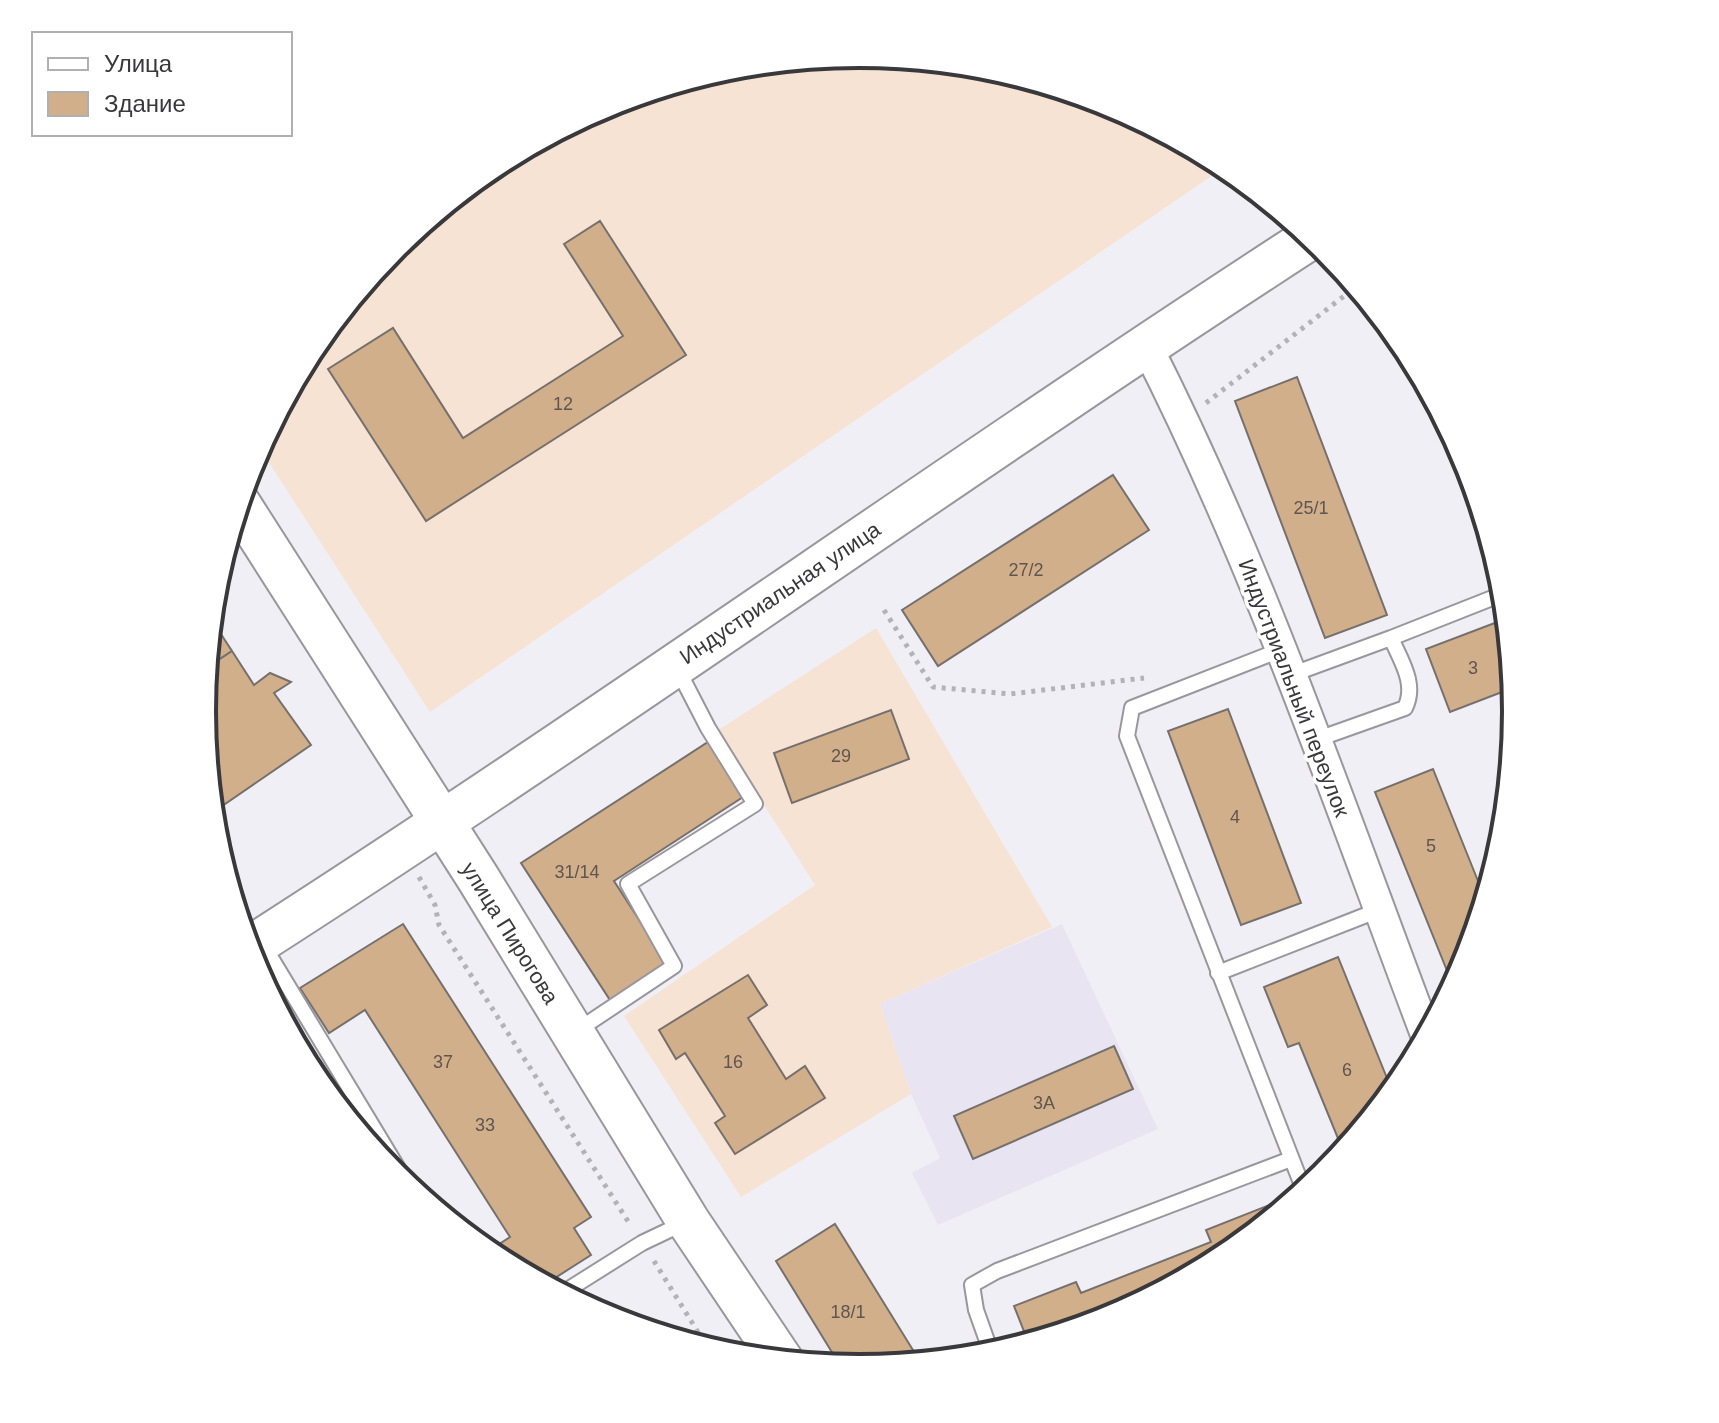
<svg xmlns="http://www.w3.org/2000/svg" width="1719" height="1423" viewBox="0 0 1719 1423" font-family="Arial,sans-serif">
<rect width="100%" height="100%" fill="#f1eff6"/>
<!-- built -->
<path fill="#e8e4f2" d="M1062,924L1158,1129L938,1225L912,1173L940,1158L911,1094L880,1004Z"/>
<!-- education -->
<path fill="#f6e3d3" d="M860,54L988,67L1112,104L1226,166L430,712L259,447L313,346L395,246L495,165L608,104L732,67Z
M876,628L1052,927L880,1004L911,1094L741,1197L624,1016L815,885L717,731Z"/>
<!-- building -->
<path fill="#d2af8b" stroke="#75706c" stroke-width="2" d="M600,221L686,355L426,521L328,369L393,328L463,438L623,336L564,244Z
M1297,377L1387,615L1325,638L1235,401Z
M1113,475L1149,530L938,666L902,610Z
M1508,618L1515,687L1450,712L1426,649Z
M211,619L232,651L206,668Z
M232,651L254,685L270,673L291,682L274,693L311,745L212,813L202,711L206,668Z
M1228,709L1301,903L1241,925L1168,731Z
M891,710L909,759L792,803L774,753Z
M708,742L743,797L614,881L667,963L610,1000L521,863Z
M1433,769L1486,901L1467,964L1454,988L1375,792Z
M403,924L591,1217L574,1228L591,1255L544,1285L487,1252L510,1237L365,1010L329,1033L300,988Z
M1338,957L1393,1093L1344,1153L1299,1043L1288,1047L1264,987Z
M748,975L767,1005L748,1018L786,1079L805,1066L825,1098L735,1154L715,1123L725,1116L685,1053L676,1059L659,1030Z
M1114,1046L1133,1089L973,1159L954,1116Z
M1272,1204L1276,1216L1224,1258L1111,1319L1029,1344L1014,1306L1076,1282L1081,1293L1211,1242L1206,1230Z
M835,1224L921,1363L841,1367L776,1261Z"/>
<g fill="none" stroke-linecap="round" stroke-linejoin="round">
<defs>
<path id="lane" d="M1283,649L1132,708L1127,736L1305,1193
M1293,674L1391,638
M1315,740L1405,708C1417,684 1401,661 1391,638L1505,593
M262,943L411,1190
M1218,973L1379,910
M575,1032L674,966L628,884L755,804L708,728L677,668
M561,1294L642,1243L684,1223
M992,1355L976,1310L972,1285L997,1271L1291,1159"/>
<path id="street" d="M1146,345C1259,567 1339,804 1427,1037"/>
<path id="secondary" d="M239,504L478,878L688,1221L782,1361
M248,949C607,719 954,469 1312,237"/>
</defs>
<!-- lane casing -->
<use href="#lane" stroke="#99979d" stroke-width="18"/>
<!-- street casing -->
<use href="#street" stroke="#99979d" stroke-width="34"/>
<!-- secondary casing -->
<use href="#secondary" stroke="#99979d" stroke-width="46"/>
<!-- path -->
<path stroke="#b3b2b7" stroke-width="5" stroke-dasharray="4 6" stroke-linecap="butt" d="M1206,403L1357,286
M884,610L933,687L1010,694L1144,678
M419,877L435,905L439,925L631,1226
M654,1261L709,1350"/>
<!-- lane -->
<use href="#lane" stroke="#fff" stroke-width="14"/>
<!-- street -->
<use href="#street" stroke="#fff" stroke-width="30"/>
<!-- secondary -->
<use href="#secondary" stroke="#fff" stroke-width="42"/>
</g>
<g text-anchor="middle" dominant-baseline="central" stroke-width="7" stroke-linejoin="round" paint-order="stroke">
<!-- number labels -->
<g font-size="18" fill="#5f564f">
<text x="563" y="404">12</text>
<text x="1311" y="508">25/1</text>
<text x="1026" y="570">27/2</text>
<text x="1473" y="668">3</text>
<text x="841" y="756">29</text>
<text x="1235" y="817">4</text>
<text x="1431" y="846">5</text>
<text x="577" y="872">31/14</text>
<text x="443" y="1062">37</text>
<text x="733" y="1062">16</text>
<text x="1347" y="1070">6</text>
<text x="1044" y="1103">3А</text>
<text x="485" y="1125">33</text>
<text x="848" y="1312">18/1</text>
</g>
<!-- street labels -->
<g font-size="22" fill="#39383b" stroke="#fff">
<text transform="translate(780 593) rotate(-34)">Индустриальная улица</text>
<text transform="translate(1294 688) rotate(69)">Индустриальный переулок</text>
<text transform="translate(510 933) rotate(58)">улица Пирогова</text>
</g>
</g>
<!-- crop -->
<path d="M0 0H1719V1423H0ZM216 711a643 643 0 1 1 1286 0a643 643 0 1 1-1286 0Z" fill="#fff" fill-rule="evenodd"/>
<path fill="none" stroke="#39383b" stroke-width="4" d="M216 711a643 643 0 1 1 1286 0a643 643 0 1 1-1286 0Z"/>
<!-- legend -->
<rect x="32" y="32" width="260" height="104" fill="#ffffff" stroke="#b0afb1" stroke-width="2"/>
<rect x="48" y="58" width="40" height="12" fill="#ffffff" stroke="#b0afb1" stroke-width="2"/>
<text x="104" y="72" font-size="24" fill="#39383b">Улица</text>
<rect x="48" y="92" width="40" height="24" fill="#d2af8b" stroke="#b0afb1" stroke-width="2"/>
<text x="104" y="112" font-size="24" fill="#39383b">Здание</text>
</svg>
